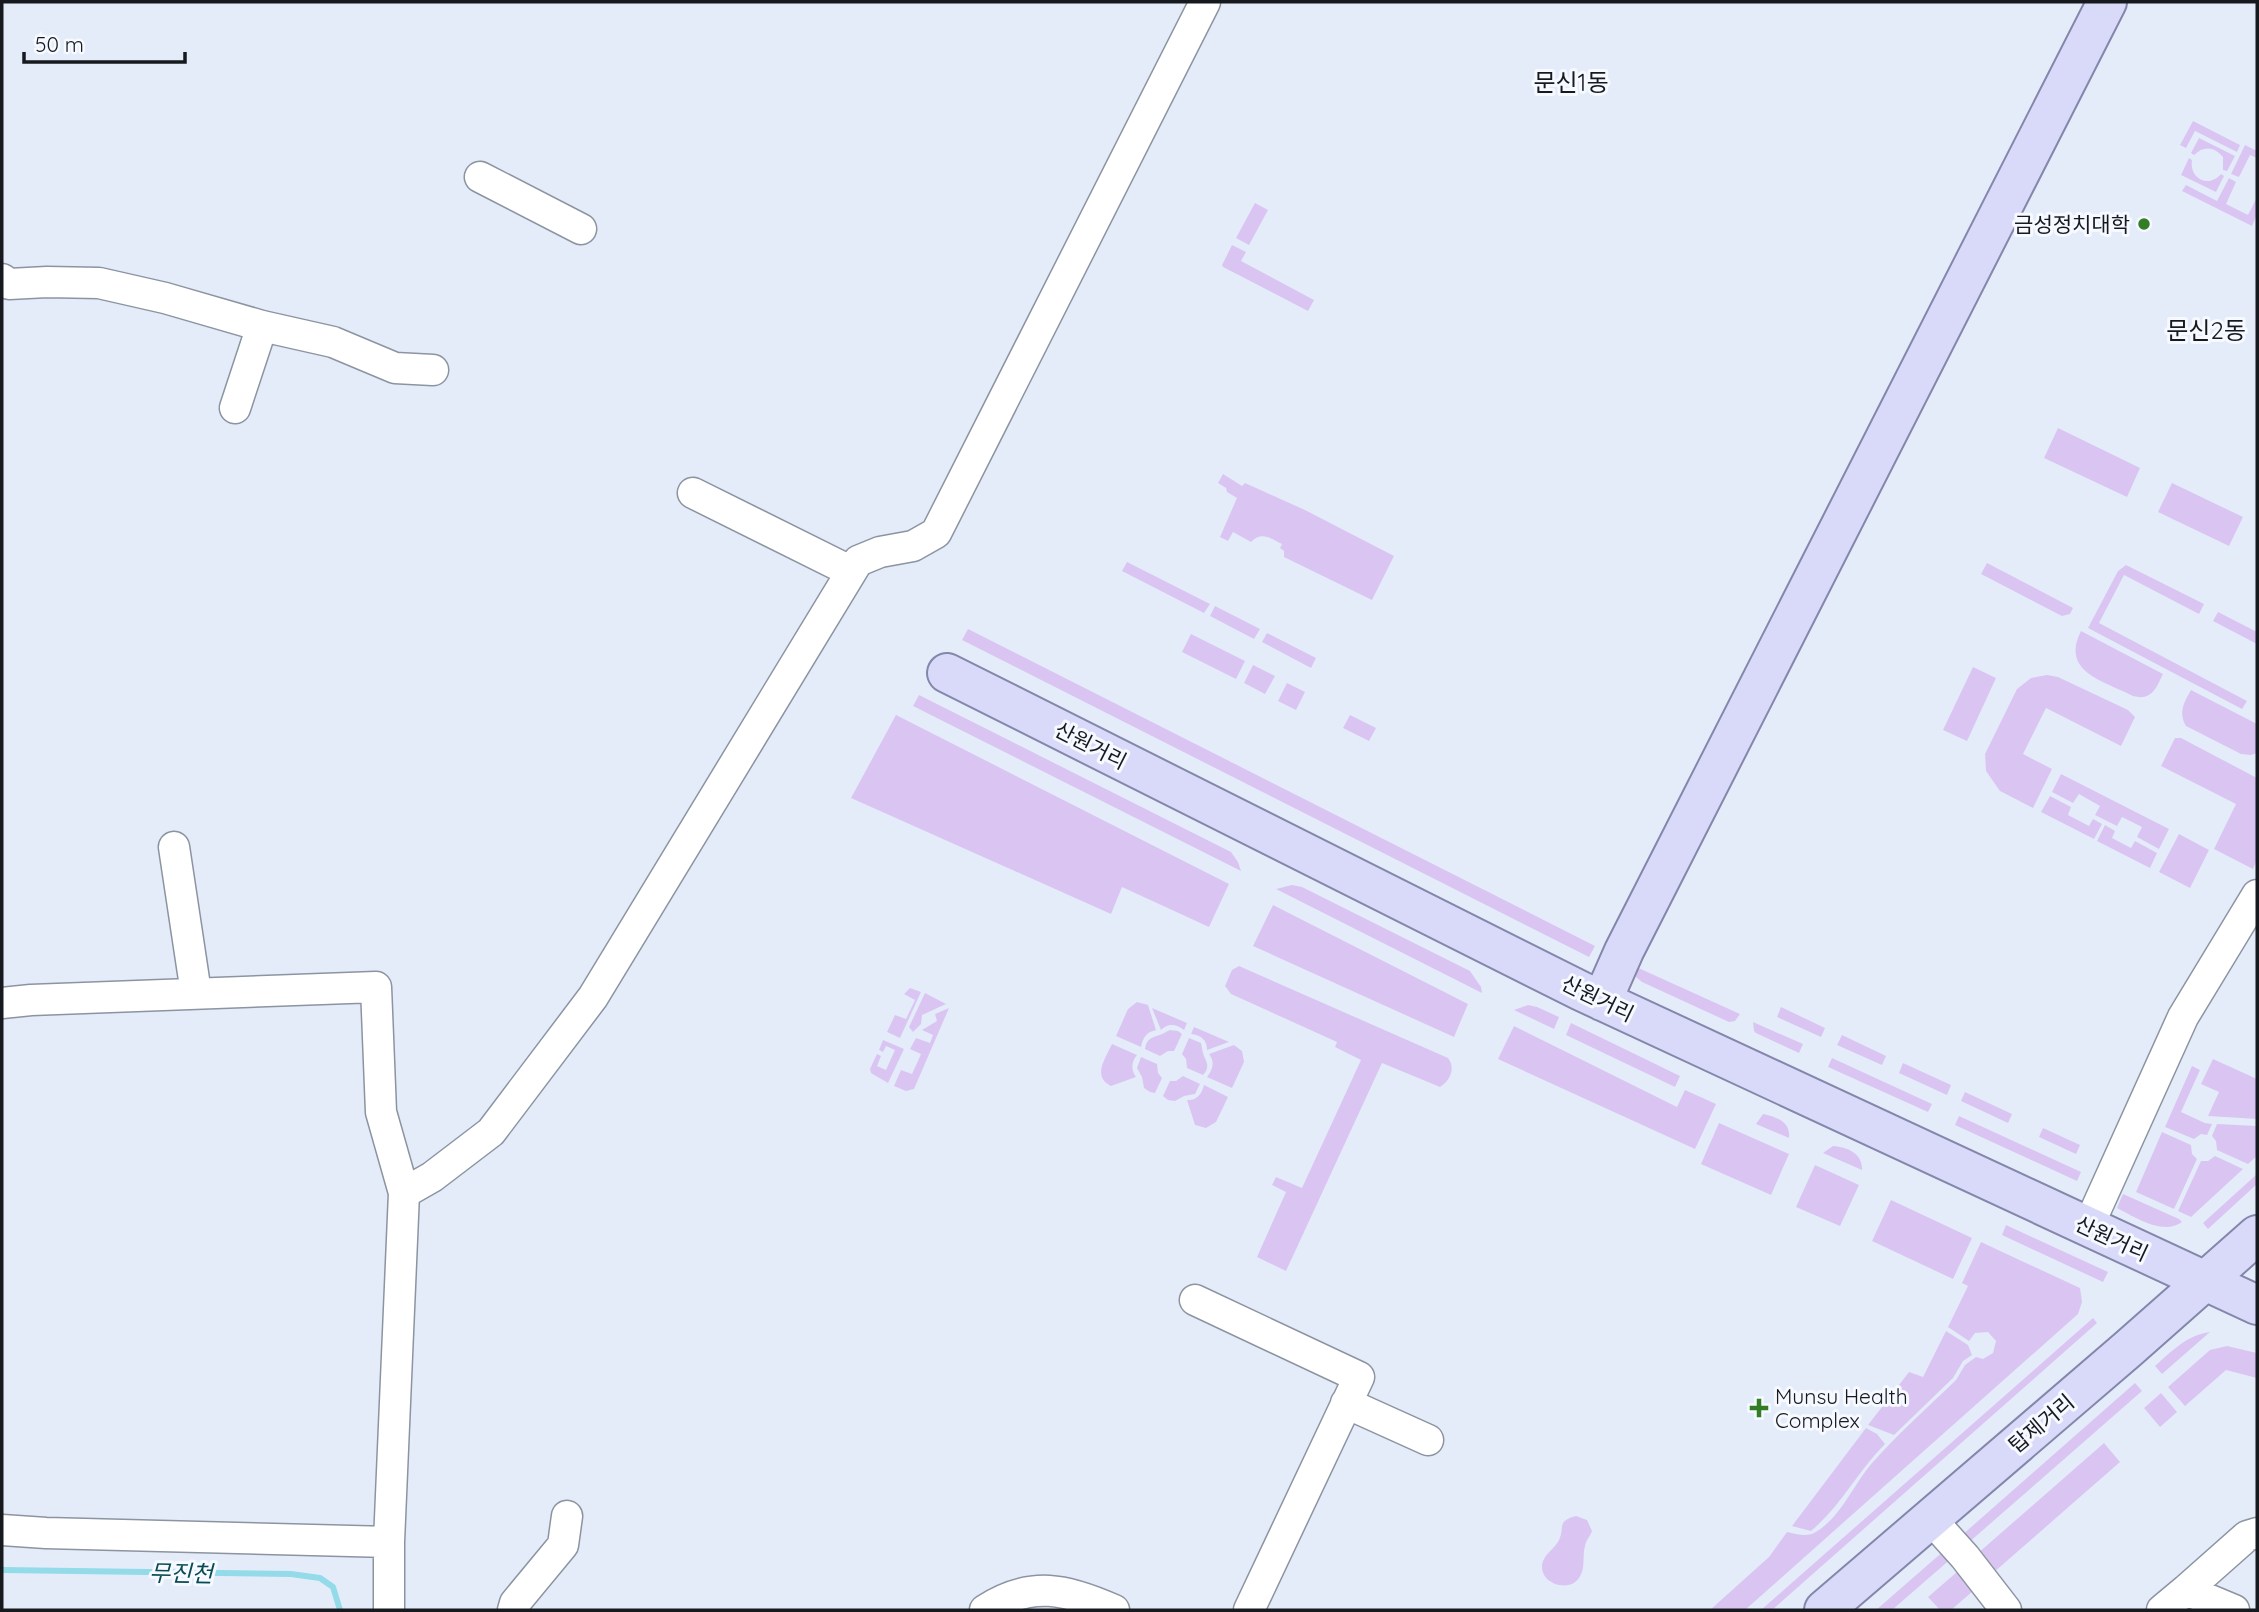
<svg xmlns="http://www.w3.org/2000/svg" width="2259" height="1612" viewBox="0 0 2259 1612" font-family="Quicksand,'Noto Sans KR',sans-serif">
<rect width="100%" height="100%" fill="#e4ecfa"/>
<!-- green -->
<path fill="#dac5f2" d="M2193,121L2240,145L2237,152L2195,131L2186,148L2180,145Z
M2199,138L2235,156L2227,171L2223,170V157C2215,147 2204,145 2194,155L2191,153Z
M2245,145L2257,151V158L2250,155L2239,177L2231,174Z
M2189,158L2192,160C2189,178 2208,189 2221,174L2224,176L2216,192L2181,175Z
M2229,178L2236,182L2226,204L2248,215L2257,197V214L2252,226L2182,191L2186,185L2217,201Z
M1255,203L1268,210L1249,245L1236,238Z
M1232,245L1246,252L1241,261L1314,300L1308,311L1223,267L1222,265Z
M2058,428L2140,468L2127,497L2044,458Z
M1223,474L1242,486L1245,483L1305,510L1394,556L1372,600L1284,557V551L1280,548L1282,544C1270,538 1262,531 1251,542L1233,532L1228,541L1220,537L1237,498L1227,492L1226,488L1218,483Z
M2172,483L2243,517L2229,546L2158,512Z
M1127,562L1210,604L1204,613L1122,571Z
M1987,563L2073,608L2070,614L2062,616L2058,614L1981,574Z
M2126,565L2204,604L2199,614L2124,575L2099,623L2247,701L2242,709L2088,628L2118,571Z
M1215,606L1260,629L1254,639L1210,616Z
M2218,612L2257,632V644L2213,621Z
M968,629L1595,946L1589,957L962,640Z
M2081,631L2163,674C2156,689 2151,701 2133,696C2104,681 2060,672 2081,631Z
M1267,633L1316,658L1311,668L1262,642Z
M1191,634L1245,661L1236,679L1182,652Z
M1253,665L1275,676L1265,694L1244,683Z
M1973,667L1996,678L1967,741L1943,730Z
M2047,675L2058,677L2128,710L2135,717L2121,746L2046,708L2023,754L2052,769L2033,808L2000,791L1986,771L1985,754L2017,689L2031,678Z
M1287,683L1305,692L1296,710L1278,701Z
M2191,690L2257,724V753L2251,755L2241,754L2186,726C2178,713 2184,702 2191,690Z
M919,695L1231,852L1238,862L1241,871L913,706Z
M896,715L1229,884L1209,927L1122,887L1111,914L851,798Z
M1350,715L1376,728L1369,741L1343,728Z
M2175,738H2181L2257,778V859L2253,869L2214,849L2236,804L2161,766Z
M2061,774L2169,829L2159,849L2137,837L2142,827L2122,817L2117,826L2095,815L2100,806L2079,794L2073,803L2052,792Z
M2050,796L2071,807L2068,815L2089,826L2093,819L2102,824L2094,839L2041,812Z
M2105,825L2115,831L2112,838L2131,848L2135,841L2157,853L2150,868L2097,841Z
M2179,834L2209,850L2190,888L2159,872Z
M1292,885L1302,887L1470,971L1481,987L1482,993L1276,889Z
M1273,905L1468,1004L1454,1037L1253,946Z
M1239,966L1448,1058C1456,1068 1450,1081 1440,1087L1382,1063L1286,1271L1257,1257L1286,1192L1272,1185L1276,1177L1302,1188L1361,1060L1335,1047L1337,1042L1231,994L1225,986L1232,970Z
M1634,966L1740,1014L1735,1021L1729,1022L1642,982L1636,977Z
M910,988L921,992L900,1038L887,1032L895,1015L906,1019L915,1000L904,994Z
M925,993L946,1004L922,1015L921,1024L913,1032L909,1027Z
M1137,1002L1148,1005L1156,1030C1147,1032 1143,1037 1141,1047L1116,1036L1128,1009Z
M1528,1005L1537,1007L1559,1017L1554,1029L1514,1010Z
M1781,1007L1825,1028L1821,1037L1777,1017Z
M949,1008L914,1089L906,1091L894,1086L901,1070L912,1074L921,1054L910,1049L916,1038L930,1043L933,1035L922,1030L937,1021L935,1014Z
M1152,1008L1187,1023L1184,1030C1176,1024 1168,1023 1161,1030Z
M1753,1022L1803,1044L1799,1053L1756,1033L1754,1031Z
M1571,1023L1680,1076L1675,1087L1566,1035Z
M1514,1026L1677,1107L1685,1090L1716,1104L1695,1149L1498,1059Z
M1194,1027L1229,1042L1207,1050C1207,1040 1201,1035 1191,1034Z
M1170,1030L1178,1031L1182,1034L1174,1051H1168L1160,1056L1145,1049C1147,1037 1153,1038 1162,1034C1165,1033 1167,1031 1170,1030Z
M1842,1035L1886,1056L1882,1065L1837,1045Z
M1189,1038L1201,1043C1202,1046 1202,1050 1203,1053C1206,1062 1211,1066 1203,1075L1187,1068L1186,1059L1182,1054Z
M883,1040L904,1049L888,1083L871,1073L870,1069L877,1054L881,1056L877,1066L886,1070L895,1050L886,1046L883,1052L879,1050Z
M1112,1044L1137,1055C1131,1062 1131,1070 1136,1077L1111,1086C1092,1077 1105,1059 1112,1044Z
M1234,1045L1242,1051L1244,1062L1232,1088L1207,1077C1213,1069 1215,1062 1209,1054Z
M1141,1057L1157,1064L1158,1073L1162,1078L1155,1093L1150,1092L1144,1088L1142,1077L1137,1068Z
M1832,1058L1932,1104L1928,1112L1828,1067Z
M2213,1059L2257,1079V1119L2208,1116L2219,1092L2201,1084Z
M1903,1063L1951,1085L1947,1095L1899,1073Z
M2192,1066L2200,1070L2181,1112L2205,1123L2212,1124L2207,1135L2201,1134L2194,1139L2165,1127Z
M1183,1076L1200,1084L1195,1094L1184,1096L1175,1101L1168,1100L1163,1096L1170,1081H1176Z
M1204,1085L1228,1097L1216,1122L1206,1128L1195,1125L1187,1100C1196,1101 1202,1094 1204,1085Z
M1965,1092L2012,1114L2008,1123L1961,1101Z
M1763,1114C1777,1117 1791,1122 1789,1138L1756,1124Z
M1959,1116L2081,1172L2077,1181L1955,1125Z
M1719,1123L1789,1154L1771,1195L1701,1164Z
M2217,1124L2257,1126V1156L2248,1164L2217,1150L2216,1141L2212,1136Z
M2043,1128L2080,1145L2076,1154L2039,1137Z
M2162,1132L2191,1145L2192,1154L2197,1159L2174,1209L2136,1192Z
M1833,1146C1848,1147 1863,1154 1862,1170L1823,1153Z
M2215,1156L2243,1169L2191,1217L2178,1211L2201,1161H2208Z
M1815,1165L1859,1185L1840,1226L1796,1207Z
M2257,1174V1184L2208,1229L2203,1223Z
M2123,1194L2179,1219L2182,1222C2163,1236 2135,1217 2117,1208Z
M1891,1200L1972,1238L1953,1279L1872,1241Z
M2006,1225L2108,1272L2103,1282L2002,1235Z
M1981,1242L2080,1288L2082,1302L2078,1314L1745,1610H1710L1769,1557L1787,1532C1796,1534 1806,1537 1814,1533C1840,1519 1853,1485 1872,1463C1898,1434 1928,1407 1956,1380L1965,1365L1976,1357L1983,1359L1993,1353L1996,1341L1988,1332L1975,1333L1969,1341L1948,1327L1968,1286L1962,1283Z
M2093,1318L2097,1323L1772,1610H1761Z
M1946,1331L1968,1345L1972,1355L1963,1361L1953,1378L1894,1435L1868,1425L1909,1372L1923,1377Z
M2210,1332L2162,1374L2155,1366C2172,1351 2187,1335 2210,1332Z
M2227,1346L2257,1353V1378L2226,1370L2185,1406L2168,1387L2210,1350Z
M2135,1383L2142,1391L1967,1544L1961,1536Z
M2161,1393L2177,1412L2160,1427L2144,1408Z
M1866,1428L1877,1434L1885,1444C1858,1471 1841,1506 1811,1531L1792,1526Z
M2104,1443L2120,1462L1993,1573L1977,1554Z
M1576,1516L1587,1520L1592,1531C1590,1537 1586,1540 1585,1546C1582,1557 1586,1568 1579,1578C1570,1592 1542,1585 1542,1567C1542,1555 1554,1550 1559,1540C1565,1528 1556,1521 1576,1516Z
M1946,1549L1953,1557L1892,1610H1876Z
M1957,1572L1973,1591L1951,1610H1940L1928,1597Z"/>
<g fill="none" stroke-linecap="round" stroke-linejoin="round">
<!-- stream -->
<path stroke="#93dbe9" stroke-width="6" d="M2,1570L291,1574L320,1578L333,1587L340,1610"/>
<defs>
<path id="minor" d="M480,177L581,229
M2,279L9,284L47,282L99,283L165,298L262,326L333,342L395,368L433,370
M235,408L262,326
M693,493L850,571
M174,847L196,993
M2,1003L31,1000L376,987L381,1112L404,1193L389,1542V1610
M404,1193L432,1177L491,1132L593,997L858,561L880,552L913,546L936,533L1205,2
M2088,1227L2183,1017L2257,895
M1195,1300L1359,1377L1249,1610
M1346,1403L1428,1440
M1930,1518L1965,1557L2006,1610
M2,1530L46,1533L389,1542
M2186,1590L2247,1536L2257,1533
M513,1610L515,1603L563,1545L567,1516
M985,1610C1031,1580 1067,1589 1114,1610
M2162,1610L2186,1590L2234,1610"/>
<path id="major" d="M947,673L1581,991L2257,1305
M1602,1001L1624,951L2107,2
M1824,1610L2128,1349L2257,1235"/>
</defs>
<!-- minor casing -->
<use href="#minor" stroke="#8c94a1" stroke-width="33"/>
<!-- major casing -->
<use href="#major" stroke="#8486aa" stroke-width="42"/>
<!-- minor -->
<use href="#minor" stroke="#fff" stroke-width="30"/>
<!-- major -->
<use href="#major" stroke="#d9daf9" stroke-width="38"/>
</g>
<!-- markers -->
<g fill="#327d25" stroke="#f6f9ff" stroke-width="2.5">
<circle cx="2144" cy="224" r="7"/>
<path d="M1755.5 1397.5h7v7h7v7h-7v7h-7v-7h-7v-7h7z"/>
</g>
<g text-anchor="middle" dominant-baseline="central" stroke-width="6" stroke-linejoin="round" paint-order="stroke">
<!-- poi labels -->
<g font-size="21" fill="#16191e" stroke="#f6f9ff" text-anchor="end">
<text x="2130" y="224">금성정치대학</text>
<text x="1775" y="1396" text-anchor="start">Munsu Health<tspan x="1775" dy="24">Complex</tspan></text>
</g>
<!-- street labels -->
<g font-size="21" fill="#16191e" stroke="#f6f9ff">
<text transform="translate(1091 745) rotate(27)">산원거리</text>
<text transform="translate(1598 998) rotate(26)">산원거리</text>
<text transform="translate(2112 1238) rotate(25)">산원거리</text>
<text transform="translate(2041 1423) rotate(-40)">탑제거리</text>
</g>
<!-- water labels -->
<g font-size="23" font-style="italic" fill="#094b55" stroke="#f6f9ff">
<text transform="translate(181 1573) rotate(1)">무진천</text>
</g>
<!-- quarter labels -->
<g font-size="24" fill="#16191e" stroke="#f6f9ff">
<text x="1571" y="82">문신1동</text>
<text x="2206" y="330">문신2동</text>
</g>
</g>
<!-- border -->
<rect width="2259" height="1612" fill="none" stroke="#16191e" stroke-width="7"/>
<!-- scale -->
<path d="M24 52v10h161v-10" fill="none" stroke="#16191e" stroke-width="3.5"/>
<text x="35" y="52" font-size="21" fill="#16191e" stroke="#f6f9ff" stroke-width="5" paint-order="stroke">50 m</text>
</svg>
